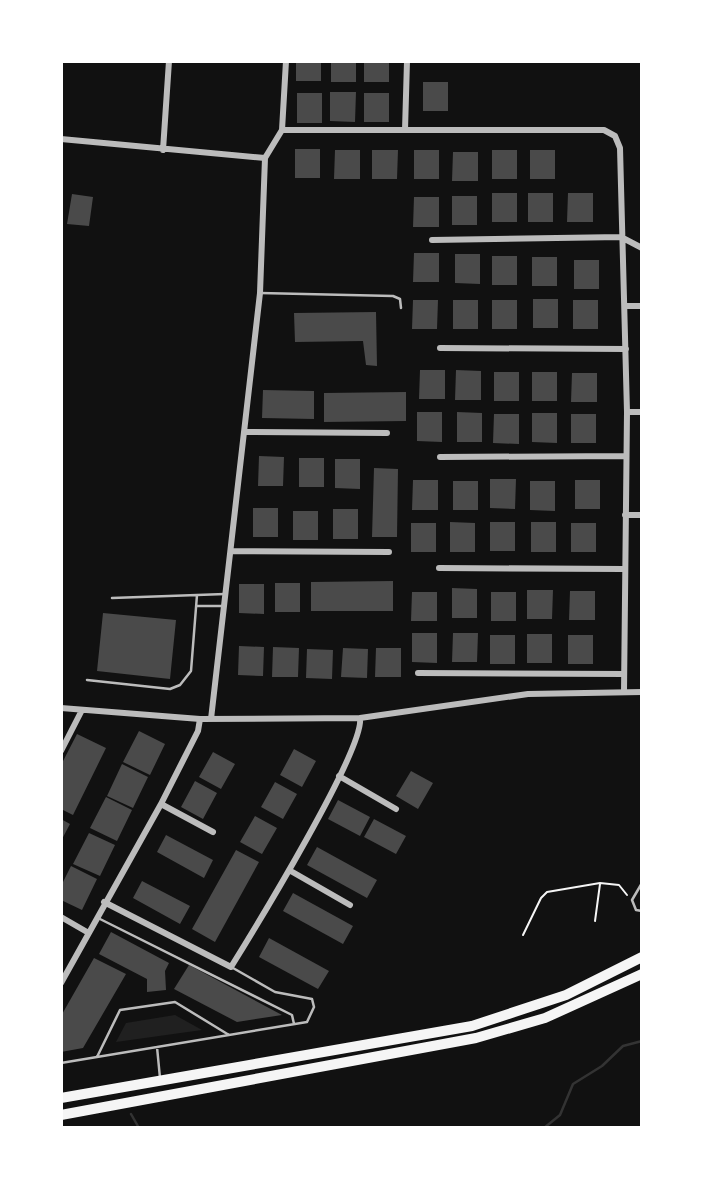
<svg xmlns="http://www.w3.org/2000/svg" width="703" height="1189" viewBox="0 0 703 1189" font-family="Signika,sans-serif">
<rect width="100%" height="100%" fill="#111"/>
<!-- green -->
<path fill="#202020" d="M175,1015L202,1030L116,1042L126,1023Z"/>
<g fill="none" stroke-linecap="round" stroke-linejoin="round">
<!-- stream -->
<path stroke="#333" stroke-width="2.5" d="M131,1114L139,1128
M544,1128L560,1115L573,1084L602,1066L623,1046L642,1041"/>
</g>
<!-- building -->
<path fill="#4a4a4a" d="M296,61H321V81H296Z
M331,61H356V82H331Z
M364,61H389V82H364Z
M423,82H448V111H423Z
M330,92H356L355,122L330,121Z
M297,93H322V123H297Z
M364,93H389V122H364Z
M295,149H320V178H295Z
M335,150H360V179H334Z
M372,150H398L397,179H372Z
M414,150H439V179H414Z
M492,150H517V179H492Z
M530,150H555V179H530Z
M453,152H478V181H452Z
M492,193H517V222H492Z
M528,193H553V222H528Z
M568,193H593V222H567Z
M72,194L93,197L89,226L67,224Z
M452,196H477V225H452Z
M414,197H439V227H413Z
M414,253H439V282H413Z
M455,254H480V284L455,283Z
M492,256H517V285H492Z
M532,257H557V286H532Z
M574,260H599V289H574Z
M533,299H558V328H533Z
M413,300H438L437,329H412Z
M453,300H478V329H453Z
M492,300H517V329H492Z
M573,300H598V329H573Z
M376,312L377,366L366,365L363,341L295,342L294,313Z
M420,370H445V399H419Z
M456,370L481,371V400H455Z
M494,372H519V401H494Z
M532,372H557V401H532Z
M572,373H597V402H571Z
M263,390L314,391V419L262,418Z
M406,392V421L324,422V393Z
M417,412H442V442L417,441Z
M457,412L482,413V442H457Z
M532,413H557V443L532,442Z
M494,414H519V444L493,443Z
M571,414H596V443H571Z
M259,456L284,457L283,486H258Z
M299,458H324V487H299Z
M335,459H360V489L335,488Z
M374,468L398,469L397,537H372Z
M490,479H516L515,509L490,508Z
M413,480H438V510H412Z
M575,480H600V509H575Z
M453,481H478V510H453Z
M530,481H555V511L530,510Z
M253,508H278V537H253Z
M333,509H358V539H333Z
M293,511H318V540H293Z
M450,522L475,523V552H450Z
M490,522H515V551H490Z
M531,522H556V552H531Z
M411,523H436V552H411Z
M571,523H596V552H571Z
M393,581V611H311V582Z
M275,583H300V612H275Z
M239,584H264V614L239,613Z
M452,588L477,589V618H452Z
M527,590H553L552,619H527Z
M570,591H595V620H569Z
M412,592H437V621H411Z
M491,592H516V621H491Z
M103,613L176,620L170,679L97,671Z
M412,633H437V663L412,662Z
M453,633H478L477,662H452Z
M527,634H552V663H527Z
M490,635H515V664H490Z
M568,635H593V664H568Z
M239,646L264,647L263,676L238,675Z
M273,647L299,648L298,677H272Z
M343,648L368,649L367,678L341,677Z
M376,648H401V677H375Z
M307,649L333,650L332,679L306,678Z
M139,731L165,744L150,775L123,762Z
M77,734L106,748L73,815L61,809V765Z
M294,749L316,761L302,787L280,775Z
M213,752L235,764L221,789L199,777Z
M122,764L148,777L133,808L107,796Z
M411,771L433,783L418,809L396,796Z
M195,781L217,793L203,819L181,807Z
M275,782L297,794L283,819L261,807Z
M106,797L132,810L117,841L90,828Z
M338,800L370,817L360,836L328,819Z
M255,816L277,828L262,854L240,842Z
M61,819L70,824L61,841Z
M374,819L406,836L396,854L364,837Z
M89,833L115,845L100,876L73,864Z
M166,835L213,860L204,878L157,852Z
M317,847L377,880L367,898L307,865Z
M236,850L259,862L215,942L192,929Z
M71,866L97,879L82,910L61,900V886Z
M142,881L190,906L180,924L133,898Z
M293,893L353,926L343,944L283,911Z
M111,932L169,963L165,971L166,990L147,992V979L99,954Z
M269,938L329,971L318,989L259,957Z
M94,958L126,974L83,1048L61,1052V1016Z
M189,965L282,1015L237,1022L174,989Z"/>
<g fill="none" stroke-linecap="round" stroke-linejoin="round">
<!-- path -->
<path stroke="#f5f5f5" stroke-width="2" d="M595,921L600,884
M523,935L541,898L547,892L600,883L619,885L627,895"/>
<!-- service -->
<path stroke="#bcbcbc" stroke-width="2.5" d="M260,293L393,296L400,299L401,308
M197,595L225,594
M197,606H222
M87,680L170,689L180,685L191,671L197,595L112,598
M642,883L632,900L636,910L642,911
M100,919L292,1015L294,1024
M157,1047L160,1078
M97,1057L120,1010L175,1002L229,1035
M61,1063L307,1022L314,1007L312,999L275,992L233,968"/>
<!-- minor -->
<path stroke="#bcbcbc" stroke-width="6" d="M282,130H604L615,136L620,148L627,412L624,692
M405,130L407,61
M61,139L265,158
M163,150L169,61
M432,240L621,237L642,248
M626,306H642
M440,348L626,349
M627,412H642
M246,432L387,433
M440,457L626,456
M625,515H642
M232,551L389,552
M439,568L623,569
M418,673L624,674
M61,708L200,719L360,718L528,694L642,692
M211,719L260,293L265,158L282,130L286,61
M61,751L82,710
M339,776L396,809
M161,804L213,832
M289,870L350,905
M104,902L231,967C254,930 365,749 360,718
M61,917L87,932
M61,983L161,804L198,731L200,719"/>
<!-- trunk -->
<path stroke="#f5f5f5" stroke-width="10" d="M61,1098L472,1026L566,995L642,957
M61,1115L476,1038L545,1018L642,974"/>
</g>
<!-- border -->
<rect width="703" height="1189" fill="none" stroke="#ffffff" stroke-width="126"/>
</svg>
